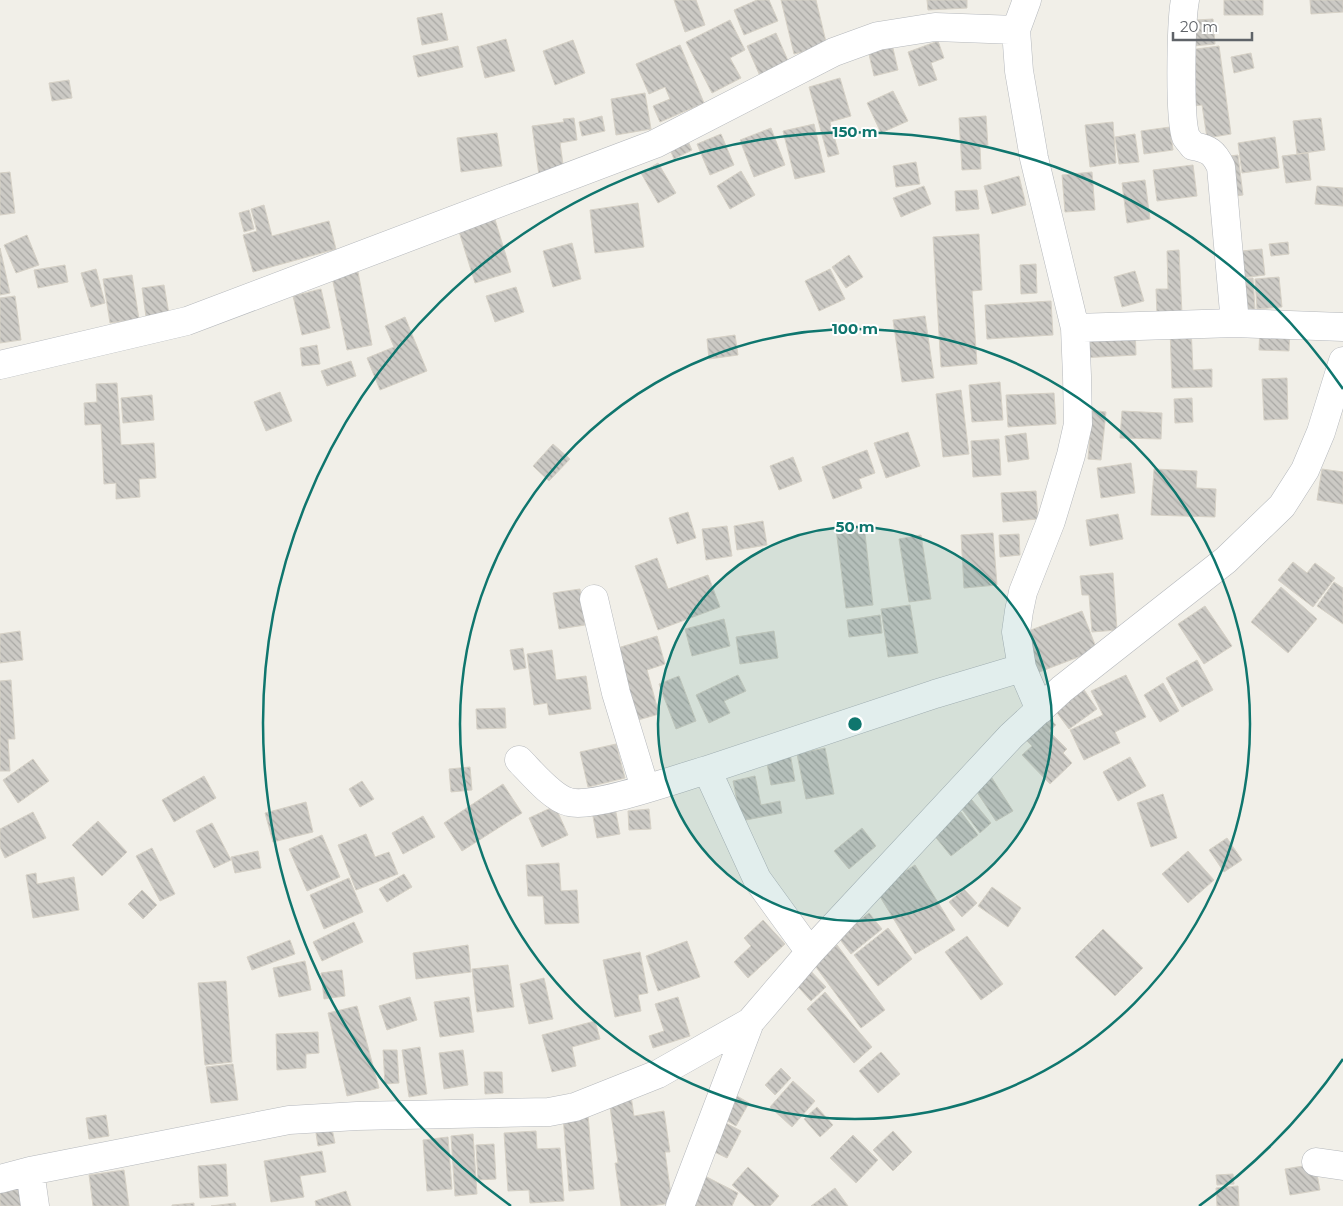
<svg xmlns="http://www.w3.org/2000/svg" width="1343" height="1206" viewBox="0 0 1343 1206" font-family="Montserrat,sans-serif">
<defs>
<pattern id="building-back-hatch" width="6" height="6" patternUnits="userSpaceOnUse" patternTransform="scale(1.25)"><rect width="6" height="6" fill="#cccac5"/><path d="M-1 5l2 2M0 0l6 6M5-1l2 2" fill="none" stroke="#a9a8a4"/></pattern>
</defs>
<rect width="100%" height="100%" fill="#f1efe8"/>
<!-- building -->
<path fill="url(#building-back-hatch)" stroke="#d6d1c6" d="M674,0H696L705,25L685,32Z
M757,0H769L778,21L744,35L734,10Z
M781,0H816L827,46L794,54Z
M927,0H967V8L928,10Z
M1224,0H1263V15H1224Z
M1310,0H1343V12L1311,14Z
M442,13L448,40L422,45L417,18Z
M1213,19L1215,44L1181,47L1179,21Z
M730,20L745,50L730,58L741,78L712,93L686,42Z
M776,33L789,63L760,76L747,46Z
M506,39L515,71L485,78L477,47Z
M573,40L585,73L555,85L543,51Z
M938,41L944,58L931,63L937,80L919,86L908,52Z
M892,44L898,70L874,76L868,50Z
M680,45L704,103L660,122L653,106L670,99L665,87L649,94L636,64Z
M458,46L463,67L418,77L413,56Z
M1219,46L1231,134L1207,138L1202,105L1181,107L1174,52Z
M1251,53L1254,68L1234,73L1231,57Z
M840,78L851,116L830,122L839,154L828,157L809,87Z
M69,80L72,98L52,101L49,83Z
M893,91L908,121L881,133L867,103Z
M645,93L651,129L616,135L611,99Z
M602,116L605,131L582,136L579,122Z
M986,116L988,147H980L981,169L962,170L959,118Z
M574,118L577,140L560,143L564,171L539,175L532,126L564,122L563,119Z
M1321,118L1325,150L1297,154L1293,121Z
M1113,122L1116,163L1090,167L1085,125Z
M814,124L825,172L795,179L783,131Z
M1170,127L1173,150L1144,154L1141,131Z
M771,128L785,165L754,177L740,140Z
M497,133L502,166L461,172L457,138Z
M721,134L734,165L710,175L697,144Z
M1135,134L1139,162L1119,164L1115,137Z
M686,137L692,150L674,159L668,145Z
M1275,137L1279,168L1242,173L1238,143Z
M1308,153L1311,180L1286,183L1282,156Z
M1238,155L1243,195L1217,199L1212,158Z
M916,162L920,184L896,187L893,166Z
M658,163L676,193L658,203L641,173Z
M1193,165L1197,196L1157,201L1153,170Z
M741,171L755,195L730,209L717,186Z
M10,172L15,213L0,215V173Z
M1092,172L1095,210L1065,212L1062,175Z
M1019,176L1026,205L992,214L984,186Z
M1145,180L1150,219L1127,223L1122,183Z
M924,186L931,204L901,217L893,198Z
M1317,186L1343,188V206L1315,204Z
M977,190L979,209L956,211L955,191Z
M638,203L644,247L595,253L590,210Z
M264,205L272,236L329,221L336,249L253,272L243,235L257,231L251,209Z
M249,210L254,229L244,232L239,213Z
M493,213L511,272L475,283L457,225Z
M979,234L982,290L972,291L977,364L941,367L933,237Z
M27,235L39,265L16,273L4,245Z
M1288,242L1289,254L1271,256L1269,244Z
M572,243L581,279L553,287L543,251Z
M0,248L10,293L0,295Z
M1262,249L1265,275L1233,279L1231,252Z
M1179,250L1182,314L1157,315L1156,289H1168L1167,251Z
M849,255L863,277L846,288L832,267Z
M1036,264L1037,293L1021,294L1020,265Z
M65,265L68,282L38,288L34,270Z
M96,269L105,303L91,307L81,273Z
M830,269L845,299L819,311L805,281Z
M1135,271L1144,301L1122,307L1114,277Z
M358,272L372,345L347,350L332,277Z
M132,275L139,319L110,323L103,279Z
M1279,277L1282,307L1257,309L1255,279Z
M1253,278L1255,309L1229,311L1226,280Z
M164,285L169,314L146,317L142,288Z
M516,287L524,312L495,322L486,296Z
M321,289L330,328L302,335L293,296Z
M15,296L21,340L0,343V298Z
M1051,301L1053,335L987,339L985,305Z
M925,316L934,378L902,382L893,320Z
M405,317L427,371L380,390L367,358L394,347L385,326Z
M1135,325L1136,355L1080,358L1078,328Z
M1191,327L1193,370L1212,369V387L1172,388L1170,328Z
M1260,327H1290L1289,351L1259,350Z
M735,335L738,355L709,359L707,339Z
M317,345L320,364L302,366L300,348Z
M351,361L356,376L327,386L321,371Z
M1287,378L1288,419L1264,420L1262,379Z
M1000,382L1003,420L972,422L969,385Z
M117,383L121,445L154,443L156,478L139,479L140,497L116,499V483L104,484L101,424L85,425L84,403L97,402L96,384Z
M961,390L969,454L943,457L936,394Z
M280,392L292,421L266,431L254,402Z
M1054,393L1056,424L1008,427L1006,395Z
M152,395L154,420L123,423L121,398Z
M1192,398L1193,422L1175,423L1174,399Z
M1092,410L1106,412L1101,460L1088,459Z
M1122,411L1162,413L1161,439L1120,438Z
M908,432L920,466L886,478L874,443Z
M1026,433L1029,459L1008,462L1005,436Z
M999,439L1001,475L973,477L971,441Z
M553,444L570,459L549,481L533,466Z
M867,450L875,473L859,479L862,488L833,499L822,467Z
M793,457L802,481L779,490L770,466Z
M1131,463L1135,493L1101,498L1097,468Z
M1154,469L1197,471L1196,488L1216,489L1215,517L1151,515Z
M1322,469L1343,472V504L1317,500Z
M1036,491L1038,519L1003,522L1001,493Z
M688,512L696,538L677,544L669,518Z
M1118,514L1123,539L1090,546L1086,520Z
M763,521L767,545L737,550L734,526Z
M864,525L873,605L846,608L836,529Z
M727,526L732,556L706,560L702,529Z
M993,533L997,585L964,588L961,535Z
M1019,534L1020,555L1000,557L999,535Z
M921,535L931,599L909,602L899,539Z
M657,558L668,589L708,575L720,607L658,630L635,566Z
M1293,562L1307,573L1315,563L1335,578L1313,607L1278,580Z
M1113,573L1117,630L1092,632L1089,595H1082L1080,576Z
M1334,582L1343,588V624L1317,606Z
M1281,587L1317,619L1288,653L1251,622Z
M580,589L585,625L559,629L553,593Z
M910,605L918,653L888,657L881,609Z
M1205,606L1232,646L1204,664L1178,624Z
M1082,611L1097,650L1034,674L1020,634Z
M880,615L882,633L849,637L847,620Z
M724,619L730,646L692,656L685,629Z
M20,631L23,660L0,663V634Z
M774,631L778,658L740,664L736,637Z
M657,636L665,664L647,670L659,714L631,722L611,650Z
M523,648L526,668L514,670L510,650Z
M552,650L556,680L586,676L591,709L549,715L547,703L534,705L527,654Z
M1197,660L1213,690L1182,707L1166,678Z
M738,675L746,691L724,701L730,713L709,723L696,695Z
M1126,675L1146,717L1115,732L1120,743L1084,760L1070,730L1103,715L1091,691Z
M679,676L696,721L676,729L659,684Z
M11,680L15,739H8L10,771H0V681Z
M1078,681L1097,709L1069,729L1049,702Z
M1163,683L1179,711L1160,722L1144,695Z
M505,708L506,728L477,729L476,709Z
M1042,710L1056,725L1049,731L1067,749L1063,753L1072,763L1050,784L1022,755L1032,746L1019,733Z
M616,744L625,778L588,787L580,752Z
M825,748L834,794L806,799L797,754Z
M790,753L795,781L771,785L766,758Z
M1130,757L1146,786L1118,801L1103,772Z
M33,759L49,781L18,803L3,780Z
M470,767L472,790L451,792L449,769Z
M990,775L1013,811L996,821L973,786Z
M204,776L216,798L174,822L162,800Z
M755,776L761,805L780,801L782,813L741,821L733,781Z
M362,781L374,799L360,807L349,789Z
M503,784L522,813L462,851L444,823Z
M1163,794L1177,838L1151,847L1137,803Z
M971,799L991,823L980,833L961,808Z
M306,802L313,832L273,842L265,813Z
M614,802L620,834L597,838L591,806Z
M555,806L568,835L542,847L529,818Z
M649,809L651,829L629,830L628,811Z
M33,812L46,838L5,858L0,847V829Z
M961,812L978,835L951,856L933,834Z
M423,816L435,837L403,854L392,833Z
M98,821L127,852L102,876L72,845Z
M212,823L231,860L214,868L196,831Z
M862,828L876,846L849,869L834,851Z
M366,834L375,857L389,852L398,874L356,890L338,845Z
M322,835L340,877L307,891L289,849Z
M1227,838L1242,860L1224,872L1209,850Z
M152,848L175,894L160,901L136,856Z
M258,851L261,868L235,873L231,857Z
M1188,851L1214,880L1188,903L1162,874Z
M559,863L561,891L577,890L579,923L545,924L543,896H528L526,865Z
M915,865L955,930L915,954L876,890Z
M36,873L37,884L74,877L79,910L33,918L26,875Z
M404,874L412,887L387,902L379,889Z
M349,878L363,912L324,929L310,895Z
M992,887L1021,908L1008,927L978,906Z
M964,889L977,903L962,917L949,902Z
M142,890L157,905L143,919L128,904Z
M869,913L882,929L851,954L838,937Z
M763,920L785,944L748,978L734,962L751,946L744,938Z
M354,922L363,942L322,961L313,942Z
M888,928L912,959L878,986L854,955Z
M1103,929L1143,968L1115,996L1075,957Z
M967,936L1003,984L981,1000L945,952Z
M290,940L295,954L252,970L247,957Z
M687,941L700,977L658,991L646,956Z
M468,945L471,972L416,979L413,953Z
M837,945L885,1010L861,1028L813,963Z
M640,952L648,993L638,995L641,1011L615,1017L603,960Z
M305,961L311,990L279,997L273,968Z
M508,965L514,1007L477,1012L472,969Z
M805,965L826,987L811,1001L790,978Z
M342,970L345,996L324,999L321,973Z
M544,978L553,1019L529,1024L520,984Z
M226,981L232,1062L205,1065L198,983Z
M825,992L872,1047L854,1063L807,1009Z
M410,997L417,1020L387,1030L379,1006Z
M469,997L474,1032L440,1037L434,1002Z
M678,997L690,1036L653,1048L649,1036L664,1031L655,1004Z
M357,1006L379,1088L347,1096L328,1013Z
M595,1021L600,1039L572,1047L576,1066L552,1072L542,1035Z
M318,1032L319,1053L306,1054V1068L277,1070L276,1034Z
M420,1047L427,1094L409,1097L402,1050Z
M383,1050H397L399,1083L385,1084Z
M463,1050L468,1085L444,1089L439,1053Z
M881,1052L900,1074L878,1093L859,1071Z
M233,1064L238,1100L211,1103L206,1067Z
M781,1068L791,1078L775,1095L765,1085Z
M484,1072H502L503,1093L485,1094Z
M793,1081L815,1101L792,1127L770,1107Z
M732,1093L749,1103L736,1126L719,1116Z
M631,1096L634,1116L664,1111L670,1152H665L672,1203L650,1206H621L615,1163H618L609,1100Z
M817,1107L833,1125L820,1137L804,1119Z
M588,1114L594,1189L569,1191L563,1116Z
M106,1115L109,1136L89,1139L86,1118Z
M722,1121L741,1131L727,1158L708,1149Z
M331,1124L335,1143L318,1146L315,1127Z
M536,1131L537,1149L560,1148L564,1201L530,1203L529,1190L508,1191L504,1133Z
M893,1131L912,1152L893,1171L873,1150Z
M473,1134L477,1194L455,1196L451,1136Z
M853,1135L878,1160L856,1183L830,1158Z
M448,1137L452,1189L427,1191L423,1140Z
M494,1144L496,1179L478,1180L476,1145Z
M322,1151L326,1172L300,1176L304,1197L271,1202L264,1161Z
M226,1164L228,1196L200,1198L198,1166Z
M1315,1164L1320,1190L1290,1195L1285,1169Z
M748,1167L779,1196L770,1206H755L732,1185Z
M124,1170L129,1206H93L89,1175Z
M701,1174L738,1193L732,1206H693Z
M1233,1174L1234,1184L1217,1185L1216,1175Z
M1238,1186L1239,1206H1217L1216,1188Z
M835,1188L848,1206H811Z
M20,1189L23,1206H0V1192Z
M346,1191L351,1206H316L315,1201Z
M194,1203V1206H172V1205Z
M235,1203L236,1206H211Z"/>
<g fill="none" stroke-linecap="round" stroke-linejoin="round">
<defs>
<path id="minor" d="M1027,0L1016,30L1019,71L1034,158L1075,328L1077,376L1078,424L1071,455L1051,521L1023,592L1019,611L1016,632L1022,668L1040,710
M1185,0C1181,21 1179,119 1186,137C1188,140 1191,143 1193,146C1209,149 1214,152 1221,167L1235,323
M1075,328L1235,323L1343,327
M0,365L187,321L655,144L834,52L878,36L935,27L1016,30
M594,599L616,693L645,788
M519,760C531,772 552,798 569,802C594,809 678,778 707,770
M810,952L757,879L707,770L935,694L1022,668
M1316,1162L1343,1166
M30,1171L35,1206
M0,1179L30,1171L289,1120L357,1116L549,1112L575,1107L658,1074L750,1022L810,952L1011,736L1062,689L1226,560L1282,506L1305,470L1321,432L1343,361
M680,1206L750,1022"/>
</defs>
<!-- minor casing -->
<use href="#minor" stroke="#b5b8bc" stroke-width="29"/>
<!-- minor -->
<use href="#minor" stroke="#fff" stroke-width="28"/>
</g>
<!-- distance rings -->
<circle cx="855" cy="724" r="197" fill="#0f766e" fill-opacity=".12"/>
<g fill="none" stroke="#0f766e" stroke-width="2.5">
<circle cx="855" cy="724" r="197"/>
<circle cx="855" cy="724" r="395"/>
<path d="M1343 1059A592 592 0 0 1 1199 1206M511 1206A592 592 0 1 1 1343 389"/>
</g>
<circle cx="855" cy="724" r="8" fill="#0f766e" stroke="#fff" stroke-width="2.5"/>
<g font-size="15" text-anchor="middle" font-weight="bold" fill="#0f766e" stroke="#fff" stroke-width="4" stroke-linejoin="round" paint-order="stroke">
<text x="855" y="137">150 m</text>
<text x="855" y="334">100 m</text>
<text x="855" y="532">50 m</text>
</g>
<!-- scale -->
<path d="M1173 32v8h79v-8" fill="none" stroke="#5f6368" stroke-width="2.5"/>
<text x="1180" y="32" font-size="15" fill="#5f6368" stroke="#ffffff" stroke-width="4" paint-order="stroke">20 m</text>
</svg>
